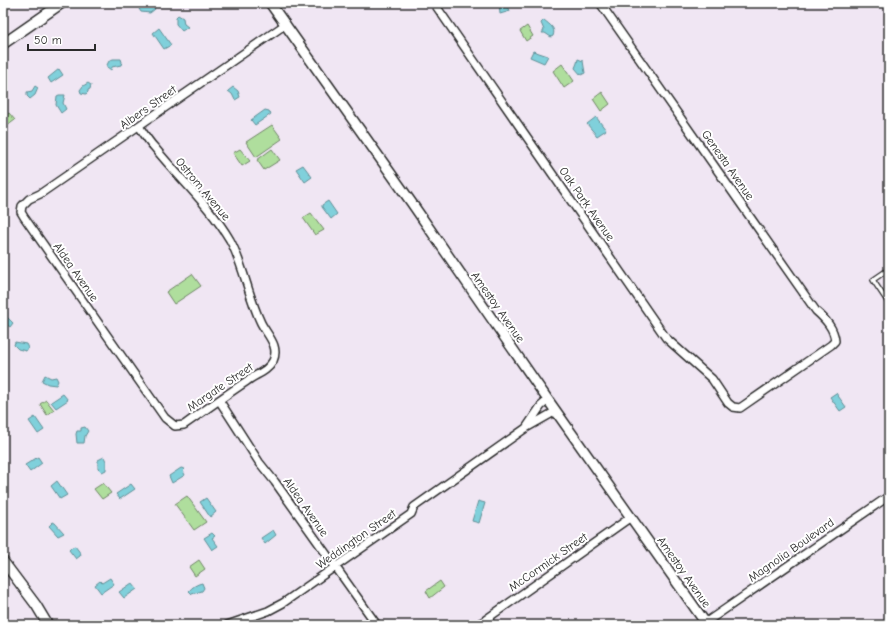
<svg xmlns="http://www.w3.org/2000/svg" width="892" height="628" viewBox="0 0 892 628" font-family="'Comic Neue',sans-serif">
<rect width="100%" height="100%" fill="#f0e6f3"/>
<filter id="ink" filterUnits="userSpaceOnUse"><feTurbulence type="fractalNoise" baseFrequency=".025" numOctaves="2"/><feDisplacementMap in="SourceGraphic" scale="8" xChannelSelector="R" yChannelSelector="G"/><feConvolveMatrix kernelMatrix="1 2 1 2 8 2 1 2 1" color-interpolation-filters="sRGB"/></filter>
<g filter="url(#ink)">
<!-- green -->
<path fill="#afde9d" stroke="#6d8464" d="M527,26L533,36L526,41L520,31Z
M562,64L574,81L564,88L553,71Z
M602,92L610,104L601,111L593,99Z
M9,113L15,120L7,126L3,121V117Z
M272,125L282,139L256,157L246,142Z
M240,149L250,161L242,166L233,153Z
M272,149L280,160L264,170L257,160Z
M311,213L324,230L315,235L303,218Z
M192,274L201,286L174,304L166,292Z
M46,400L54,410L47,415L40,404Z
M103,483L111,493L102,499L94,489Z
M187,496L206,522L194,530L175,504Z
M199,560L205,569L195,576L189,567Z
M440,581L444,587L430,598L426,591Z"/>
<!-- water -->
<path fill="#80d0db" stroke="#5e8e95" d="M499,3H507L510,11L500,14Z
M152,5L155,9L150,13L141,12L139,9L142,7H147Z
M178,15L183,18L184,24L188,27L182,31L176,24V17Z
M544,20C550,25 556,28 553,36L551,37L545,33H542L544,30L541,23Z
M159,28L171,45L164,49L153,33Z
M533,51L548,56L544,63L530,57Z
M113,59H121L122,62L121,65L112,67L111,70L107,67V65L109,61Z
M578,59L583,61L585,73L581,75L575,68L577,63Z
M59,69L63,75L51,83L48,78Z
M88,83L91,85L90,89L88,90V92L86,94L81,93L80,90L83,86Z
M35,86L38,88L35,95L30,99L27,96V92L32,91Z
M233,87L238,91L240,97L235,100L232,94L228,91Z
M59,95H65L63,103L66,109L61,113L56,105L57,96Z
M265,110L269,111L271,114L255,125L251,120Z
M596,117L606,130L597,136L587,124Z
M303,165L312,177L305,182L296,169Z
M328,201L337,214L331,219L322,207V205Z
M4,310L7,312V317L13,323L10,327L3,322V311Z
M15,342L26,344L28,348L26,351L18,349L14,345Z
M45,375L51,378L56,377L58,381L56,385L48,384L42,381Z
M836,393L846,407L840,411L830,397Z
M63,394L68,400L56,408L51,402Z
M35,417L44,430L38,434L29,421Z
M85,427L88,431L85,436L84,443H77L76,434L77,431H81V428Z
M38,457L42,463L30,472L25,465Z
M104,457L106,461V470L102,472L98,468V460Z
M181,468L185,469L183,471L185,475L172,483L169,476Z
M57,481L67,495L60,499L51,486Z
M131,484L135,489L120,499L116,494Z
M206,498L216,512L210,517L200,502Z
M478,501L485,503L479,523L472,521Z
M53,522L55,523L64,533L58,536L49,526Z
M273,530L276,535L265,544L261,538Z
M212,533L215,536L212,538L218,546L212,550L204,538Z
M75,546L81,554L80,556L76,559L69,550L72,547Z
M110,578L114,584L101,593L95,585L100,581L102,583Z
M132,583L137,589L124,598L119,592Z
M202,583L204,588L202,591L192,594L189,591C192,587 197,584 202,583Z"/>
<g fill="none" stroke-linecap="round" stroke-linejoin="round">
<defs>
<path id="service" d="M889,269L873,280L889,304"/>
<path id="minor" d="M434,3L666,338L712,379L728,403L733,407L740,408L831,345L835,341C834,328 825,319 816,311L600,3
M139,126C144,134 149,142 155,148C180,179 210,206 230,240C244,266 248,296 261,323C267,335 280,346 273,361C267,372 256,374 247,381C226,395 205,410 184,425L175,426L165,418L24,217L21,212L22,206L29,199L40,194L286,24
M219,400L259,462L275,482L377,625
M526,428L541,406L548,400
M705,623L889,496
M227,625L268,611L283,603L411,514L414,507L526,428L556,411
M478,625L631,517"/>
<path id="tertiary" d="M270,3L411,202L548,400L707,625
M3,44L62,3
M3,561L36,605L48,625"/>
</defs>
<!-- service casing -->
<use href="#service" stroke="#2b2b2b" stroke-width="6"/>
<!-- minor casing -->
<use href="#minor" stroke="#2b2b2b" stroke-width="10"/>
<!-- tertiary casing -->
<use href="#tertiary" stroke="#2b2b2b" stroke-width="12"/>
<!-- service -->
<use href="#service" stroke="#fff" stroke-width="3.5"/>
<!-- minor -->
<use href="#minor" stroke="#fff" stroke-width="7"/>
<!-- tertiary -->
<use href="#tertiary" stroke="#fff" stroke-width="9"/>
</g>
</g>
<g text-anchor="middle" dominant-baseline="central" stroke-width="4" stroke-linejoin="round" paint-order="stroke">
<!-- street labels -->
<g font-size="12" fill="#2b2b2b" stroke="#fff">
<text transform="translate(148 107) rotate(-35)">Albers Street</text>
<text transform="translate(728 165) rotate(55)">Genesta Avenue</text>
<text transform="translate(203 189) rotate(50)">Ostrom Avenue</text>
<text transform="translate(587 204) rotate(55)">Oak Park Avenue</text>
<text transform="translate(76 272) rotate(55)">Aldea Avenue</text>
<text transform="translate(498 307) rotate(55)">Amestoy Avenue</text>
<text transform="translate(220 387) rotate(-34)">Margate Street</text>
<text transform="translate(306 507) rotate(55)">Aldea Avenue</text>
<text transform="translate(356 539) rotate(-35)">Weddington Street</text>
<text transform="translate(791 550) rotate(-35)">Magnolia Boulevard</text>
<text transform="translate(548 562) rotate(-35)">McCormick Street</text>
<text transform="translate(684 572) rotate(55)">Amestoy Avenue</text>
</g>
</g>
<!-- margin -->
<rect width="892" height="628" fill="none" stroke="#fff" stroke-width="16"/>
<rect x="8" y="8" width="876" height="612" fill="none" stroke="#2b2b2b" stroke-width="1.5" filter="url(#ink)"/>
<!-- scale -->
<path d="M28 44v6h67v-6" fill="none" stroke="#2b2b2b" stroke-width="2"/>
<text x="34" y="44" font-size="12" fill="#2b2b2b" stroke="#ffffff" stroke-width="3" paint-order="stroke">50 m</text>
</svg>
